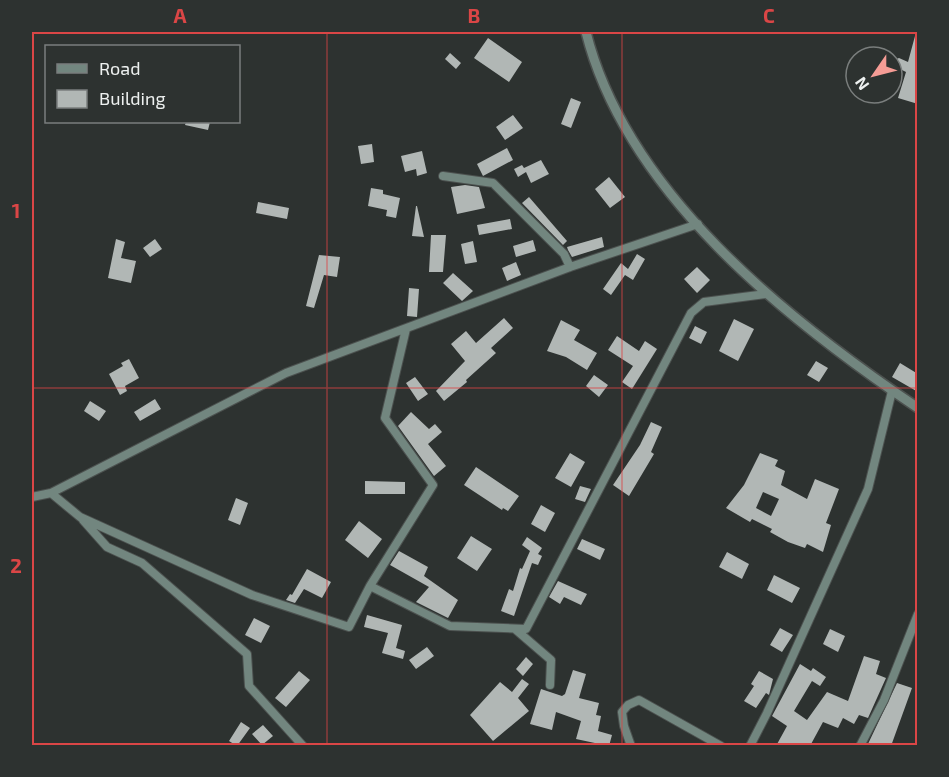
<svg xmlns="http://www.w3.org/2000/svg" width="949" height="777" viewBox="0 0 949 777" font-family="'Exo 2',sans-serif">
<rect width="100%" height="100%" fill="#2d3230"/>
<!-- building -->
<path fill="#b1b7b5" fill-rule="evenodd" d="M915,36L918,37V104L898,98L906,72L892,65V61L899,58L908,62Z
M488,38L522,62L509,82L474,58Z
M450,53L461,63L456,69L445,59Z
M571,98L581,102L571,128L561,124Z
M513,115L523,128L505,140L496,127Z
M186,122H210L208,130L185,125Z
M372,144L374,162L361,164L358,146Z
M507,148L513,160L483,176L477,164Z
M422,151L427,173L417,176L416,169L405,172L401,156Z
M541,160L549,174L531,183L526,172L518,177L514,169L522,165L524,168Z
M609,177L625,197L610,208L595,189Z
M465,185L479,187L485,208L457,214L451,187Z
M371,188L383,190V194L400,198L396,218L386,216L387,210L368,206Z
M529,197L567,241L563,245L522,203Z
M258,202L289,208L287,219L256,213Z
M416,206H417L424,237L412,236Z
M510,219L512,229L479,235L477,225Z
M431,235H446L443,272H429Z
M602,237L604,247L572,257L568,250L567,247Z
M116,239L125,242L121,258L136,261L131,283L108,278Z
M155,239L162,249L150,257L143,248Z
M533,240L536,251L516,257L513,246Z
M473,241L477,262L465,264L461,244Z
M637,254L645,259L633,280L625,275L611,295L603,289L621,263L628,269Z
M319,255L340,257L337,277L324,275L314,308L306,306Z
M516,262L521,275L507,281L502,268Z
M697,267L710,280L697,293L684,279Z
M453,273L473,291L462,301L443,283Z
M409,288L419,289L417,317L407,316Z
M504,318L513,328L491,348L496,353L466,380L467,382L444,401L436,391L465,361L451,344L466,331L476,343Z
M734,319L754,329L738,361L719,351Z
M561,320L580,330L574,340L597,353L587,370L566,357L547,351Z
M695,326L707,332L701,344L689,338Z
M617,336L639,351L645,341L657,349L632,389L622,382L633,366L608,350Z
M129,359L139,378L125,386L127,391L120,395L109,374L123,366L121,363Z
M816,361L828,368L819,382L807,375Z
M900,363L918,374V392L892,377Z
M594,375L608,385L599,397L586,386Z
M415,377L428,394L418,401L406,383Z
M155,399L161,409L140,421L134,412Z
M90,401L106,411L99,421L84,411Z
M411,412L429,429L435,424L442,432L428,444L446,466L434,476L398,426Z
M651,422L662,427L651,452L654,454L629,496L613,485L640,445Z
M570,453L585,462L571,487L555,478Z
M760,453L778,460L775,466L785,471L781,485L807,499L815,479L839,489L826,523L831,525L823,552L807,544L805,548L788,542L770,532L772,529L752,519L750,522L726,508L744,485ZM763,492L779,499L771,516L756,508Z
M476,467L519,496L508,511L503,508L502,510L464,485Z
M365,481L405,482V494H365Z
M580,486L591,489L585,502L575,499Z
M236,498L248,503L240,525L228,520Z
M541,505L555,513L545,532L531,524Z
M359,521L382,539L368,558L345,540Z
M471,536L492,549L477,571L457,558Z
M527,537L542,548L538,554L542,556L538,565L532,563L514,616L501,611L509,589L513,591L520,568L522,569L530,551L522,545Z
M582,539L605,549L600,560L577,549Z
M399,551L428,567L424,576L458,600L448,618L416,602L429,587L390,565Z
M727,552L749,564L742,579L719,567Z
M307,569L331,582L322,598L304,589L295,603L286,600L290,594L292,595Z
M774,575L800,588L792,603L767,590Z
M558,581L587,594L581,605L564,597L560,604L549,597Z
M367,615L402,625L396,648L405,651L403,659L382,653L388,633L364,627Z
M254,618L270,626L261,643L245,635Z
M780,628L793,635L782,652L770,645Z
M830,629L845,636L838,652L823,644Z
M427,647L434,656L416,669L409,660Z
M864,656L880,661L876,674L886,678L868,718L859,715L854,724L843,718L838,728L823,722L810,746H776L787,726L772,716L800,664L811,671L813,668L826,677L820,686L812,681L794,711L807,720L827,692L848,701Z
M526,657L533,664L523,676L516,669Z
M573,670L586,674L579,698L599,703L596,715L601,716L598,731L612,735L609,746L576,739L581,721L556,712L552,730L530,724L541,689L562,696L565,694Z
M299,671L310,680L286,707L275,698Z
M759,671L773,679L769,695L766,693L756,708L744,701L754,686L751,684Z
M522,679L529,684L518,698L529,711L493,741L470,715L500,682L512,692Z
M897,683L912,688L891,746H867Z
M241,722L250,728L237,746L229,741Z
M263,725L273,736L262,745L252,734Z"/>
<g fill="none" stroke-linecap="round" stroke-linejoin="round">
<defs>
<path id="minor" d="M443,176L493,183L564,254L570,267
M406,329L385,418L433,485L370,586L450,626L526,629L691,313L704,302L766,294
M51,493L80,517L252,595L349,627L370,586
M32,497L51,493L286,373L570,267L698,224
M83,520L107,547L142,563L247,654L249,686L303,746
M515,629L551,660L550,685
M631,746L624,726L622,712L628,705L639,700L721,746
M750,746L767,713L868,489L892,391
M860,746L884,700L918,614"/>
<path id="tertiary" d="M586,32C626,192 786,319 918,408"/>
</defs>
<!-- minor casing -->
<use href="#minor" stroke="#4c514f" stroke-width="10"/>
<!-- tertiary casing -->
<use href="#tertiary" stroke="#4c514f" stroke-width="12"/>
<!-- minor -->
<use href="#minor" stroke="#72867f" stroke-width="8"/>
<!-- tertiary -->
<use href="#tertiary" stroke="#72867f" stroke-width="9"/>
</g>
<!-- grid -->
<path fill="none" stroke="#da4646" stroke-width="1.5" stroke-opacity="0.55" d="M327,32V746M622,32V746M32,388H918"/>
<!-- border -->
<rect width="949" height="777" fill="none" stroke="#2d3230" stroke-width="66"/>
<!-- legend -->
<rect x="45" y="45" width="195" height="78" fill="#2d3230" stroke="#7a7e7d" stroke-width="1.5"/>
<rect x="57" y="64" width="30" height="9" fill="#72867f" stroke="#7a7e7d" stroke-width="1.5"/>
<text x="99" y="75" font-size="18" fill="#eef1f0">Road</text>
<rect x="57" y="90" width="30" height="18" fill="#b1b7b5" stroke="#7a7e7d" stroke-width="1.5"/>
<text x="99" y="105" font-size="18" fill="#eef1f0">Building</text>
<!-- north arrow -->
<g transform="translate(874 75) rotate(235)"><circle r="28" fill="#2d3230" stroke="#7a7e7d" stroke-width="1.5"/>
<path d="M0-4.5L10 22L0 15L-10 22Z" fill="#f59c95"/>
<text y="-9" font-size="16" font-weight="bold" text-anchor="middle" fill="#eef1f0">N</text>
</g>
<rect x="33" y="33" width="883" height="711" fill="none" stroke="#da4646" stroke-width="2"/>
<g font-size="20" text-anchor="middle" font-weight="bold" fill="#da4646">
<text x="180" y="23">A</text>
<text x="474" y="23">B</text>
<text x="769" y="23">C</text>
<text x="16" y="218">1</text>
<text x="16" y="573">2</text>
</g>
</svg>
